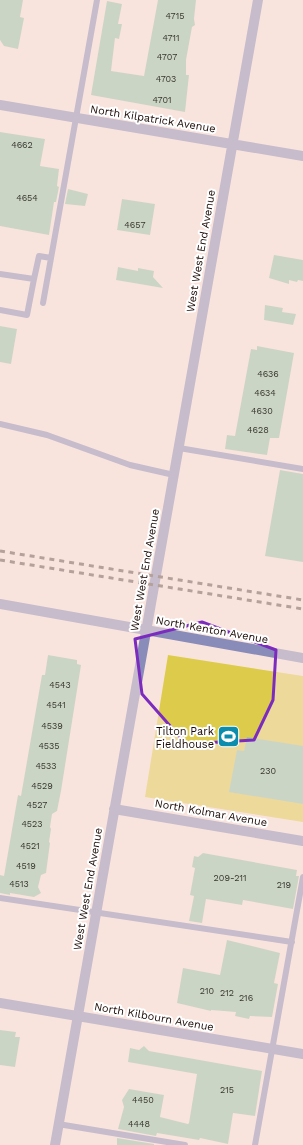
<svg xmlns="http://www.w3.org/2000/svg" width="303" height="1145" viewBox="0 0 303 1145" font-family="'Work Sans',sans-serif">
<rect width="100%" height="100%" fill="#f9e4dd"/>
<!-- green -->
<path fill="#ddcc4b" d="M168,655L303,676V822L145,797Z"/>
<!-- building -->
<path fill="#93c4ab" d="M0,0H23L20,17L24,18L18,49L4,46L0,40Z
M158,0H196L194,19L195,25L192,27L186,60V75H189L185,112L91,95L107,1L122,4L118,24H122L119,39L115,38L111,71L144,76Z
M0,132L45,139L40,166L59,169L57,186L59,187L56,202H54L49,235L0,226Z
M68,189L88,194L85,206L65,204Z
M122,199L155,204L150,235L117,230Z
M274,255L303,260V281L298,280L297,282L289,280V284L269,278Z
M118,267L138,271V268L154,271L153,277L163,288L116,280Z
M265,305L283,308L282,312L296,314L293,325L264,320Z
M0,326L17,329L11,364L0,362Z
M257,346L294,353L279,438H270L267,455L225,449L227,435L235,436L251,349L257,350Z
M280,470L303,474V562L265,556Z
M48,655L77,660V664L81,665L61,791L57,811L52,814L50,827L51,829L49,842L50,843L46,873L41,875L38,887L41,893L34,897L10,893V895L0,893V875L4,876L18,795L21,796L42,675H45Z
M247,737L303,746V804L229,792L237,750L244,751Z
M203,853L297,870L296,876H299L293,909L243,900L242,905L206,899L202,923L189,921L194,896L190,895L195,868L192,867L194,856L198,857Z
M227,940L280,953L274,983L278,984L272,1017L250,1016L249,1019L235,1016L236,1012L211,1010V1011L177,1003L183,968L220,975Z
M0,1030L16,1032L15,1037H20L15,1067L0,1065Z
M144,1046L149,1051L262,1071L255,1116L233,1113L228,1144L200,1138L199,1140L157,1133L156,1136L118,1129L124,1107L122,1100L129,1089L164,1095L160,1117L188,1124L189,1123L197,1074L128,1062L130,1048L139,1050Z
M117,1138L154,1144V1145H117Z"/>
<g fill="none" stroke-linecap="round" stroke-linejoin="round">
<!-- lane -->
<path stroke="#898cb9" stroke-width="6" d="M0,274L34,279L27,315L0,310
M34,279L39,256L51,258
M43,303L97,0
M0,424L47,435L130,465L174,475
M179,448L303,469
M0,898L292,942
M58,1124L185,1145
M255,1145L303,877"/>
<!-- street -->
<path stroke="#898cb9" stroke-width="10" d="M0,105L303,156
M0,604L303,658
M114,809L303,841
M0,1003L303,1054
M55,1145L258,0"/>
<!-- rail -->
<path stroke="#63514c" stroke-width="3" stroke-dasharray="5 5" stroke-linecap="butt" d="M0,551L303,600
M0,560L303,609"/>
</g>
<!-- marked area -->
<path d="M0 0H303V1145H0ZM202,622L276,650L273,700L254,740L186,744L142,694L135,639Z" fill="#f9e4dd" fill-opacity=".55" fill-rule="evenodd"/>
<path fill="none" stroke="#7b2cbf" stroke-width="3" stroke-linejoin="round" d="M202,622L276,650L273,700L254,740L186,744L142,694L135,639Z"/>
<!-- icons -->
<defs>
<symbol id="stadium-square" viewBox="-11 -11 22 22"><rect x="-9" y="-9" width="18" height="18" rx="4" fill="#0c8dad" stroke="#fff"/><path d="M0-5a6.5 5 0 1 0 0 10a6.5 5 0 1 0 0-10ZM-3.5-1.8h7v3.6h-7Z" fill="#fff"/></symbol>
</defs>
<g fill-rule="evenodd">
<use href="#stadium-square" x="216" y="724" width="25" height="25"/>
</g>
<g text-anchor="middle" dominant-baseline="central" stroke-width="4" stroke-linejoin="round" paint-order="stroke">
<!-- number labels -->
<g font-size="9" fill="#38382e">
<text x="175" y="16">4715</text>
<text x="171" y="38">4711</text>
<text x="167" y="57">4707</text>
<text x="166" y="79">4703</text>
<text x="162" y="100">4701</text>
<text x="22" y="145">4662</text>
<text x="27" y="198">4654</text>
<text x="135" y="225">4657</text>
<text x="268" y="374">4636</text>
<text x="265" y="393">4634</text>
<text x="262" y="411">4630</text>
<text x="258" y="430">4628</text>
<text x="60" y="685">4543</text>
<text x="56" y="705">4541</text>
<text x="52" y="726">4539</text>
<text x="49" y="746">4535</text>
<text x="46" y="766">4533</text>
<text x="268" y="771">230</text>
<text x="42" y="786">4529</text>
<text x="37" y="805">4527</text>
<text x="32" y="824">4523</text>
<text x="30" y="846">4521</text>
<text x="26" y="866">4519</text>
<text x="230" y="878">209-211</text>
<text x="19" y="884">4513</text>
<text x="284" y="885">219</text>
<text x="207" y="991">210</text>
<text x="227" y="993">212</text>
<text x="246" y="998">216</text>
<text x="227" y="1090">215</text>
<text x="143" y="1100">4450</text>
<text x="139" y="1124">4448</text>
</g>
<!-- street labels -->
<g font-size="11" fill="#190904" stroke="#fff">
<text transform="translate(153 119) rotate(9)">North Kilpatrick Avenue</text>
<text transform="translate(201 251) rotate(-80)">West West End Avenue</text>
<text transform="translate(145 570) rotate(-80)">West West End Avenue</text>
<text transform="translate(212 630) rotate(10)">North Kenton Avenue</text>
<text transform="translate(211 813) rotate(10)">North Kolmar Avenue</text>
<text transform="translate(88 889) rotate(-80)">West West End Avenue</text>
<text transform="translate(154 1017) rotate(10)">North Kilbourn Avenue</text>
</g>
<!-- poi labels -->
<g font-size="11" fill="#190904" stroke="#fff" text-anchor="end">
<text x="214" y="731">Tilton Park<tspan x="214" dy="13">Fieldhouse</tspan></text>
</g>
</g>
</svg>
